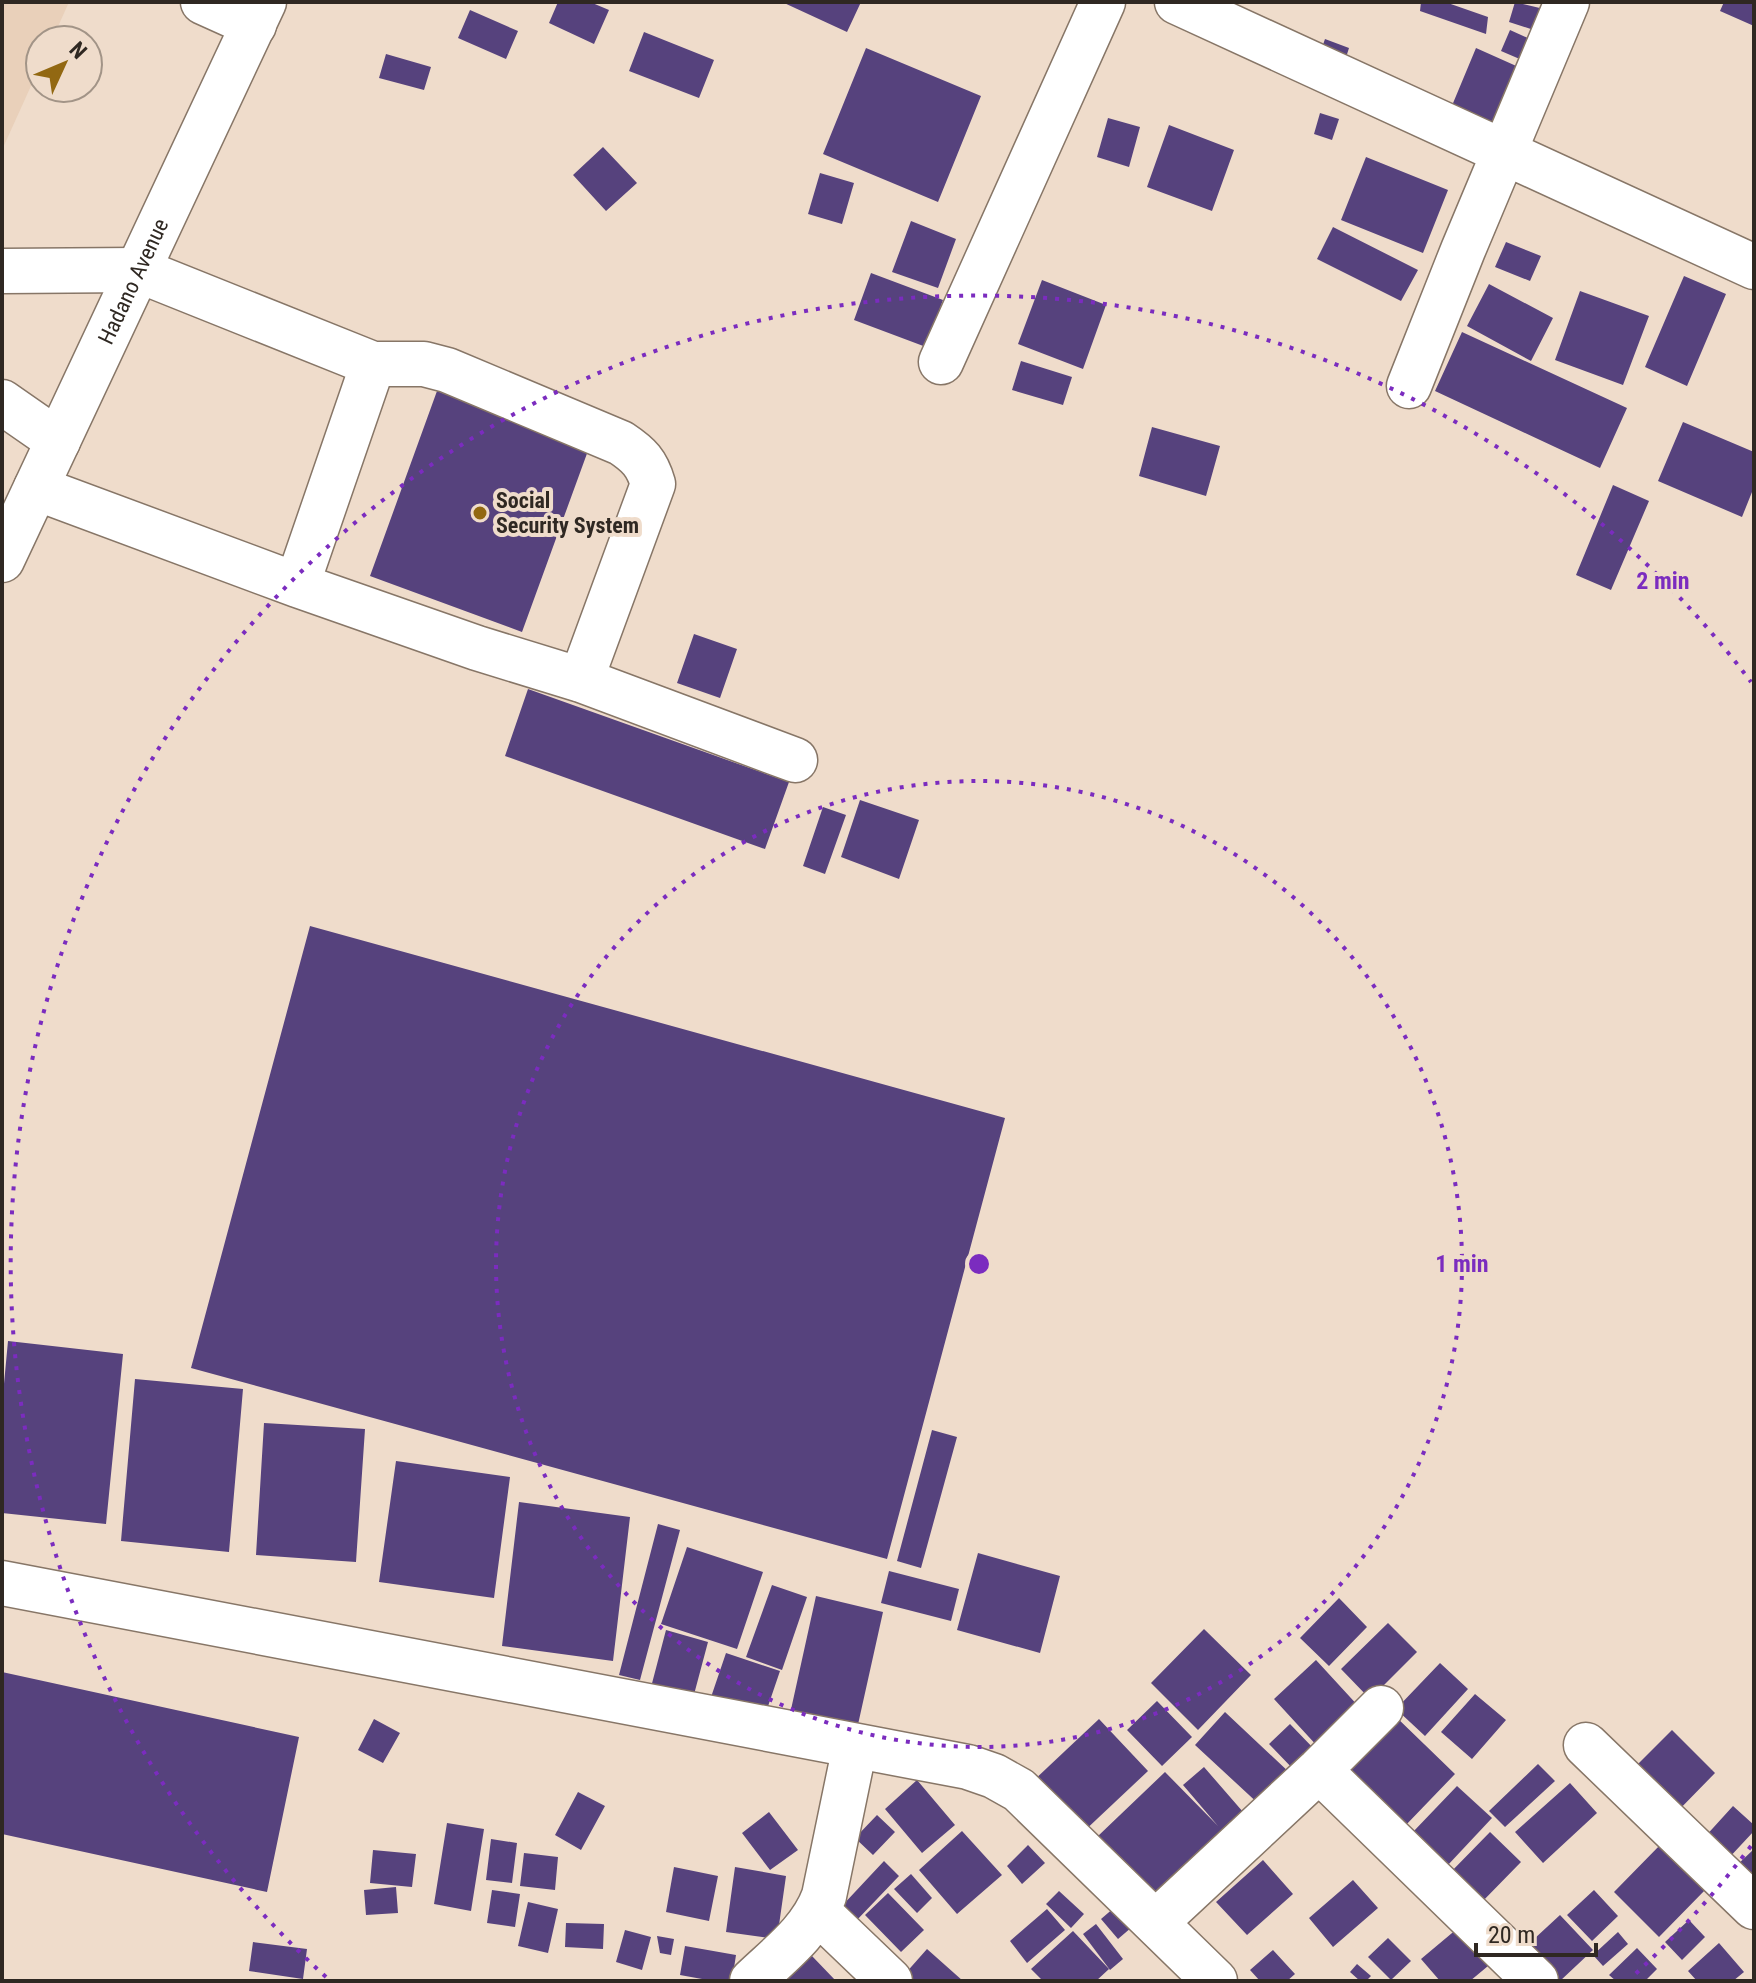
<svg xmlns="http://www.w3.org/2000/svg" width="1756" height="1983" viewBox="0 0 1756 1983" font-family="'Roboto Condensed',sans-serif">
<rect width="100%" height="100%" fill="#efdccb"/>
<!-- built -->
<path fill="#e9d0ba" d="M2,2H69L52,40H40V66L2,150Z"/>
<!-- building -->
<path fill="#56427d" d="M558,2H590L609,10L594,44L549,23Z
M782,2H861L847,32Z
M1421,2H1445L1488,17L1486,34L1420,11Z
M1515,2L1544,9L1537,31L1509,22Z
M1724,2H1754V26L1720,11Z
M470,10L518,31L506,59L458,38Z
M1510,30L1530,39L1522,60L1501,51Z
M644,32L714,60L699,98L629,71Z
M1325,39L1349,48L1342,70L1317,62Z
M866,48L981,96L938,202L823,154Z
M1476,48L1523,69L1497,128L1451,108Z
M386,54L431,67L424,90L379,78Z
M1320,113L1339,119L1332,140L1314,134Z
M1108,118L1140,127L1129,167L1097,157Z
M1169,125L1234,150L1212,211L1147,187Z
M603,147L637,183L606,211L573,175Z
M1366,157L1448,190L1423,253L1341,220Z
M820,173L854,183L842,224L808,214Z
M911,221L956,239L938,288L892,272Z
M1333,227L1418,270L1401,301L1317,259Z
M1506,242L1541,256L1530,281L1495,267Z
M871,273L943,300L926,347L854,320Z
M1684,276L1726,294L1687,386L1645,367Z
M1042,280L1106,305L1083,369L1018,344Z
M1489,284L1553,318L1531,361L1467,326Z
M1580,291L1649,316L1623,385L1555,360Z
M1462,332L1627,408L1600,468L1435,391Z
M1021,361L1072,377L1063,405L1012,390Z
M437,391L589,448L522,632L370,576Z
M1683,422L1754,452V487L1742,517L1658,481Z
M1152,427L1220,446L1206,496L1139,476Z
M1613,485L1649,501L1611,590L1576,575Z
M694,634L737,649L720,698L677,683Z
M528,689L789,782L765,849L505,756Z
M860,800L919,820L899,879L841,857Z
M823,807L846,815L825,874L803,866Z
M310,926L1005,1118L887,1559L191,1368Z
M8,1341L123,1354L106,1524L2,1513V1405Z
M135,1379L243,1389L229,1552L121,1541Z
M264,1423L365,1429L356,1562L256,1555Z
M932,1430L957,1437L921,1568L897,1561Z
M396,1461L510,1477L494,1598L379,1582Z
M519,1502L630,1517L613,1661L502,1646Z
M658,1524L680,1530L640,1680L619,1675Z
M687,1547L763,1572L737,1649L661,1624Z
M978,1553L1060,1576L1040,1653L957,1630Z
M889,1571L959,1589L951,1621L881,1603Z
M772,1585L807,1597L782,1670L746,1657Z
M816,1596L883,1612L857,1729L790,1714Z
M1339,1598L1367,1627L1329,1666L1300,1638Z
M1388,1623L1417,1652L1370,1699L1341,1669Z
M1204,1629L1251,1675L1198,1730L1151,1683Z
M666,1630L708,1642L692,1702L650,1691Z
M726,1653L780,1671L763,1721L709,1703Z
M1316,1660L1361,1709L1319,1748L1274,1699Z
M1440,1663L1468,1689L1425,1736L1396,1709Z
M2,1672L299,1737L267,1892L2,1834Z
M1475,1694L1506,1720L1472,1759L1441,1732Z
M1157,1701L1192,1737L1162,1766L1127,1730Z
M1225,1712L1291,1774L1262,1807L1195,1745Z
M1393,1714L1455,1774L1404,1827L1343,1768Z
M374,1719L400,1733L383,1763L358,1750Z
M1099,1719L1148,1771L1080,1835L1031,1783Z
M1290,1724L1317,1752L1296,1772L1269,1744Z
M1672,1730L1715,1773L1673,1816L1629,1773Z
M1538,1764L1555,1781L1505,1827L1489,1811Z
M1204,1767L1250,1820L1159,1901L1097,1837L1165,1772L1218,1826L1183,1785Z
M917,1780L955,1825L922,1853L885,1809Z
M1570,1783L1597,1813L1543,1863L1515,1832Z
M1457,1786L1492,1818L1447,1866L1412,1833Z
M578,1792L605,1806L581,1850L555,1835Z
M1733,1806L1754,1825V1831L1727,1860L1703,1839Z
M769,1812L798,1850L770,1870L742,1833Z
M877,1815L895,1832L873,1855L855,1838Z
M447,1823L484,1829L471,1911L434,1904Z
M962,1831L1002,1875L957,1914L919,1870Z
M1490,1832L1521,1862L1478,1906L1447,1876Z
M491,1839L517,1843L512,1883L486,1880Z
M1662,1843L1707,1888L1659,1937L1614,1892Z
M1028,1845L1045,1863L1022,1884L1007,1866Z
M1754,1849V1887L1735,1867Z
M373,1850L416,1854L412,1887L370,1883Z
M524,1853L558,1857L555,1890L520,1886Z
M1263,1860L1293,1894L1247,1935L1216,1902Z
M884,1861L899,1876L855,1922L840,1908Z
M674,1867L718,1876L709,1921L666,1912Z
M735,1867L786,1876L777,1939L726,1932Z
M911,1874L932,1898L917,1913L894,1889Z
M1353,1880L1378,1908L1333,1947L1309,1918Z
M396,1887L398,1913L366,1915L364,1890Z
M492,1890L520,1894L515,1927L487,1923Z
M1594,1890L1618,1916L1592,1941L1567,1915Z
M1059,1891L1084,1914L1071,1928L1046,1904Z
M888,1893L924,1930L901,1952L865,1915Z
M528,1902L558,1909L548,1953L518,1946Z
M1115,1907L1132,1927L1118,1939L1101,1919Z
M1047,1909L1065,1930L1027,1963L1010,1941Z
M1560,1915L1593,1950L1560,1981H1550L1521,1951Z
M1689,1920L1705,1937L1682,1960L1665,1942Z
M566,1923L604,1924L603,1949L565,1947Z
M1096,1924L1123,1959L1110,1970L1083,1934Z
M1458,1928L1488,1966L1470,1981H1440L1421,1959Z
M625,1930L651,1937L642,1970L616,1962Z
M1073,1931L1109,1969L1096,1981H1043L1031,1969Z
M1618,1932L1628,1944L1603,1966L1593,1955Z
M657,1936L674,1939L671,1955L660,1953Z
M1388,1938L1411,1961L1391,1980L1368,1957Z
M253,1942L307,1949L303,1979L249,1971Z
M1719,1943L1744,1972L1733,1981H1697L1688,1971Z
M685,1946L736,1955L732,1981H713L680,1975Z
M1637,1948L1657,1969L1645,1981H1616L1609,1975Z
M927,1949L963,1981H911L904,1975Z
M1273,1950L1295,1974L1287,1981H1260L1250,1970Z
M812,1956L836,1981H791L788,1979Z
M1357,1964L1371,1976L1366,1981H1360L1350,1972Z"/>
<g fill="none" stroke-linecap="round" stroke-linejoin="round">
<defs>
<path id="minor" d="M203,2L254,25
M1177,2L1754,267
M2,271L138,270L373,364H424L447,370L621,443C639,455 647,463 653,484L581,680
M941,362L1103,2
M1409,386L1463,250L1567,2
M2,402L58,441
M36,488L297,585L477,648L581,680L795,760
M297,585L373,364
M2,1583L968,1767L994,1776L1019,1790L1215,1981
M1586,1745L1754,1907
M1319,1770L1536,1981
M818,1912L890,1981
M1156,1922L1319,1770L1381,1708
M752,1981C779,1955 811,1932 824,1896L855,1746"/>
<g id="major">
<path id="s1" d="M2,560L264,2"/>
</g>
</defs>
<!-- minor casing -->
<use href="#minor" stroke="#877667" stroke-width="47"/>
<!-- major casing -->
<use href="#major" stroke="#877667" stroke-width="47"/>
<!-- minor -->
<use href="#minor" stroke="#fff" stroke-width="44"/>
<!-- major -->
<use href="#major" stroke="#fff" stroke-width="44"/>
</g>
<!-- distance rings -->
<g fill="none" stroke="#7b2cbf" stroke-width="4" stroke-dasharray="4 8">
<circle cx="979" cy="1264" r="483"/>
<path d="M1751 1846A967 967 0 0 1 1632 1977M326 1977A967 967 0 1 1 1751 682"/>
</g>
<!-- markers -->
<circle fill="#926812" stroke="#efdccb" stroke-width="3" cx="480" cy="513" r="8"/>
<g text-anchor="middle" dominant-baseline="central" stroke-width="8" stroke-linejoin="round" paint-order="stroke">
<!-- street labels -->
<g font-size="22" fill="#2f2822" stroke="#efdccb">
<text stroke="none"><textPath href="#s1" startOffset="308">Hadano Avenue</textPath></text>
</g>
<!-- poi labels -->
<g font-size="22" font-weight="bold" fill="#2f2822" stroke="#efdccb" text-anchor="start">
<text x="496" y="500">Social<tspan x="496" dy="25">Security System</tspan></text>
</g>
</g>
<circle cx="979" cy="1264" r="12" fill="#7b2cbf" stroke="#efdccb" stroke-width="4"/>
<g font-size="24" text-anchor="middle" font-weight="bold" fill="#7b2cbf" stroke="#efdccb" stroke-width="8" stroke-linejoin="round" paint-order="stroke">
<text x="1663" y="589">2 min</text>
<text x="1462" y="1272">1 min</text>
</g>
<!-- border -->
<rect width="1756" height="1983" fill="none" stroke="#2f2822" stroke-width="8"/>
<!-- north arrow -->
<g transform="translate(64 64) rotate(46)"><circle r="38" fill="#efdccb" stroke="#a29487" stroke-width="2"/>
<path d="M0-6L14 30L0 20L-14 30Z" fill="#926812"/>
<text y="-12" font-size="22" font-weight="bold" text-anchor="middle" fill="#2f2822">N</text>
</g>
<!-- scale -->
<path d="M1476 1943v12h120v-12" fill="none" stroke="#2f2822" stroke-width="4"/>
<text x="1488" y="1943" font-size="24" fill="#2f2822" stroke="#efdccb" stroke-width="6" paint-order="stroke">20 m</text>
</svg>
